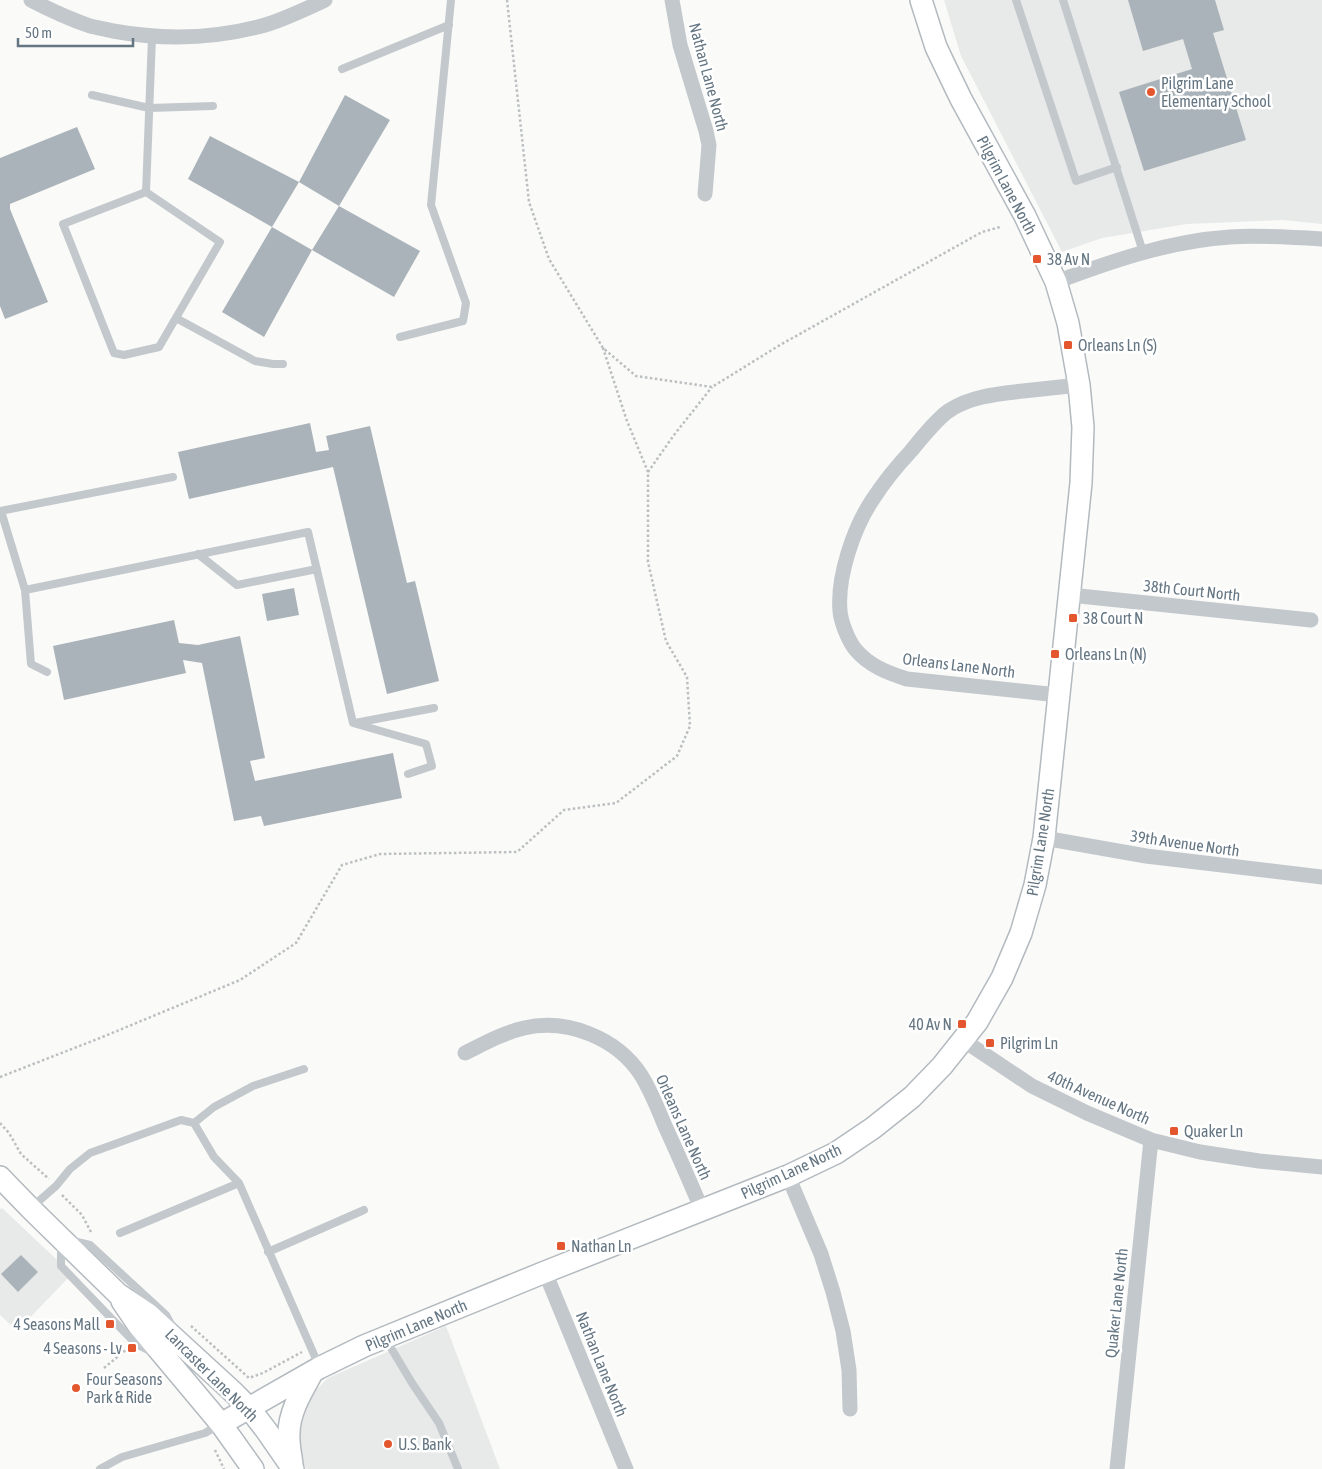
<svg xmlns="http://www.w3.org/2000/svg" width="1322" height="1469" viewBox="0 0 1322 1469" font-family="'Asap Condensed',sans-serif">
<rect width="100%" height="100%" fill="#fafaf8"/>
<!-- built -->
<path fill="#e8e9e9" d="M944,0H1322V224L1283,220L1187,224L1102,238L1062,252L961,56Z
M2,1208L72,1274L17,1331L0,1315V1209Z
M446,1326L500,1469H306L296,1452L303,1403L328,1378Z"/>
<!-- building -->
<path fill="#aab3b9" d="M1128,0H1215L1224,30L1213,33L1246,140L1144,171L1119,92L1192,69L1183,39L1143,51Z
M345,95L390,120L339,206L299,182L272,227L312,250L264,337L222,312L272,227L188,179L210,136L299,182Z
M77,127L95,169L10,204V209L48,302L5,319L0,306V158Z
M339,206L420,251L394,297L312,250Z
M310,423L316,452L329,450L326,436L370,426L407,583L415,581L439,681L387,694L333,467L189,499L178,452Z
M294,588L299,615L267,621L262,594Z
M174,620L179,643L198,645L240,636L265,758L250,761L255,781L393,753L402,798L264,826L261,816L234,821L202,663L183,660L186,673L64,700L53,646Z
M21,1255L38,1272L18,1292L1,1274Z"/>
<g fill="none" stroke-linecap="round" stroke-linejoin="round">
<defs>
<path id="secondary" d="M0,1177L31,1209L118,1294L148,1314L232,1391L249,1408L266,1430L293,1469
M122,1301L139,1326L221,1424L253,1469
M221,1424L319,1368L364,1346L545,1272L788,1176L836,1153L873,1128L912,1097L942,1066L977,1022L1002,978L1021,933L1035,885L1044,838L1081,483L1083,427L1079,385L1068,323L1056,282L1025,216L961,99L946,68L936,47L921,0
M292,1465C291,1454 288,1444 289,1433C289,1412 302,1391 312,1373"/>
</defs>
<!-- secondary casing -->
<use href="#secondary" stroke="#b3babf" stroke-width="24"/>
<!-- path -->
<path stroke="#bbbfc2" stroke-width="2.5" stroke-dasharray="2.5 2.5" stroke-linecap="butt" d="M507,0L529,202L549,259L603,348L636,376L712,387L780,345L982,232L1000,227
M648,472L674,435L712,387
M0,1077L100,1038L240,980L296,943L342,865L380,854L517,852L564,810L616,803L677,756L690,726L687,677L666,641L648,562V472L627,421L603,348
M0,1123L9,1133L21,1154L49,1179
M62,1195L82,1215L92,1234
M191,1326L249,1378L263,1373L302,1352
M104,1368L127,1349
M215,1450L224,1469"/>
<!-- lane -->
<path stroke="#c3c8cc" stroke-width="8" d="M1016,0L1076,181L1117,167
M1063,0L1143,252
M342,69L449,25
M92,95L149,108L213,106
M146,192L220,242L159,347L124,355L114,353L63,224L146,192L152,37
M176,318L255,361L273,364H283
M400,337L463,321L466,303L431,205L451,0
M0,511L173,477
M1,511L25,590L31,664L47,672
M198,554L237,585L317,569
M25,590L308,532L353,723L426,744L432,766L408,774
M355,723L434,708
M194,1123L214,1107L253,1086L304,1069
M32,1207L56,1186L70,1169L90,1153L181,1120L194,1123L214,1157L239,1183L319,1366
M120,1233L239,1183
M73,1241L90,1245L166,1315L172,1326
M61,1244V1266L136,1344L152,1352
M268,1252L364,1210
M385,1338L412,1383L439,1423L458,1469
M100,1469L122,1457L205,1433L219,1425"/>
<!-- street -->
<path stroke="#c3c8cc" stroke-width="15" d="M31,0C50,10 70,19 90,26C98,28 106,29 113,31C163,40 215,39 265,25C285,19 306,9 325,0
M672,0L680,45L706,131L709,145L705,194
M1056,282C1112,261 1169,241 1230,237C1260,235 1291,237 1322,239
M1070,595L1311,620
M1058,695L907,679C888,673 869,666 855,649C848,640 841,622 840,611C837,576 854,527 873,499C884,482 897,466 911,451C921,439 937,418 950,410C972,396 998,394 1023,391C1042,389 1061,387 1079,385
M1044,838L1146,856L1322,877
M963,1040L1032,1086L1087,1113L1151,1140L1200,1152L1259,1161L1322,1167
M465,1053C485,1043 503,1033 524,1028C567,1018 617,1038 641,1075C651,1091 658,1109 665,1126C678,1154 690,1182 702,1210
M788,1176L821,1254L833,1292L843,1331L849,1370L850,1409
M545,1272L626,1469
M1117,1469L1151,1140"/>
<!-- secondary -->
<use href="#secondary" stroke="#fff" stroke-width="21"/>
</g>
<!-- markers -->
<g fill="#e4572e" stroke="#fff" stroke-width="2">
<circle cx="1151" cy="92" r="5"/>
<rect x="1032" y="254" width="10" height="10" rx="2.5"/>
<rect x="1063" y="340" width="10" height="10" rx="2.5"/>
<rect x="1068" y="613" width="10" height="10" rx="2.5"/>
<rect x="1050" y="649" width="10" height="10" rx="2.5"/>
<rect x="957" y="1019" width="10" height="10" rx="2.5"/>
<rect x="985" y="1038" width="10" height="10" rx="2.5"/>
<rect x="1169" y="1126" width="10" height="10" rx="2.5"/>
<rect x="556" y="1241" width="10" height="10" rx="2.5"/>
<rect x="105" y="1319" width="10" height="10" rx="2.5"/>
<rect x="127" y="1343" width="10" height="10" rx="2.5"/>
<circle cx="76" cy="1388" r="5"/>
<circle cx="388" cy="1444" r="5"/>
</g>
<g text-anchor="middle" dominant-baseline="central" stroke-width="5" stroke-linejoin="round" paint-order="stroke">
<!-- street labels -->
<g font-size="16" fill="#657683" stroke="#fff">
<text transform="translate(709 77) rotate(75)">Nathan Lane North</text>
<text transform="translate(1007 185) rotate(62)">Pilgrim Lane North</text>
<text transform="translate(1192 590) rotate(6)">38th Court North</text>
<text transform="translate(959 665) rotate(7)">Orleans Lane North</text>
<text transform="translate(1040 842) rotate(-81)">Pilgrim Lane North</text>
<text transform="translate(1185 843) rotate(8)">39th Avenue North</text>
<text transform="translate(1099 1097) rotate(24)">40th Avenue North</text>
<text transform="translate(684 1127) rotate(66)">Orleans Lane North</text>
<text transform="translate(791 1171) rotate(-25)">Pilgrim Lane North</text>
<text transform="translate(1116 1303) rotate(-84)">Quaker Lane North</text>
<text transform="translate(416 1325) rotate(-23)">Pilgrim Lane North</text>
<text transform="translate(602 1364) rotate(68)">Nathan Lane North</text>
<text transform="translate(212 1375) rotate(45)">Lancaster Lane North</text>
</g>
<!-- poi labels -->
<g font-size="16" fill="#657683" stroke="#fff" text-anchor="start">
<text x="1161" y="83">Pilgrim Lane<tspan x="1161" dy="18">Elementary School</tspan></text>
<text x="1047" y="259">38 Av N</text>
<text x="1078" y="345">Orleans Ln (S)</text>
<text x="1083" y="618">38 Court N</text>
<text x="1065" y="654">Orleans Ln (N)</text>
<text x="952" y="1024" text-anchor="end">40 Av N</text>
<text x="1000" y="1043">Pilgrim Ln</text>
<text x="1184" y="1131">Quaker Ln</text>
<text x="571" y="1246">Nathan Ln</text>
<text x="100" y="1324" text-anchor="end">4 Seasons Mall</text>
<text x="122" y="1348" text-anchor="end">4 Seasons - Lv</text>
<text x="86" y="1379">Four Seasons<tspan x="86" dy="18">Park &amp; Ride</tspan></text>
<text x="398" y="1444">U.S. Bank</text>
</g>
</g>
<!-- scale -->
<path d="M18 38v8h115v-8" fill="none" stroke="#657683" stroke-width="2.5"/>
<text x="25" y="38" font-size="15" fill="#657683" stroke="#ffffff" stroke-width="4" paint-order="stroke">50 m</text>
</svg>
